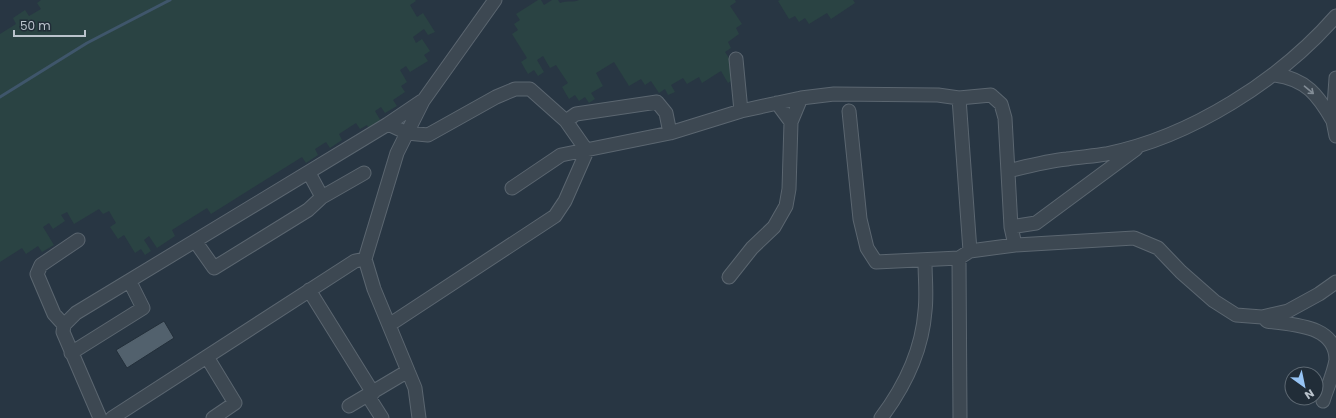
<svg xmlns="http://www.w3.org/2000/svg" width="1336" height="418" viewBox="0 0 1336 418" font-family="Poppins,sans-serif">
<rect width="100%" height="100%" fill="#283643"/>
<!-- green -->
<path fill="#2a4343" d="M41,0H415L416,1L410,5L417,17L423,13L435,32L428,35L424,29L413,37L416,43L422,39L430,51L424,55L428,61L410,72L406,66L400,70L407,82L401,86L405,92L393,100L397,106L385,113L381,107L375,111L382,123L370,131L367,125L360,129L356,123L339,134L342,140L330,148L326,142L315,149L318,155L306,163L302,157L211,214L207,208L172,230L175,236L157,248L149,236L144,240L151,251L145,255L141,249L135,253L124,235L118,239L110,227L116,223L109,211L103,214L99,209L74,224L67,212L61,215L65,221L53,229L49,223L43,227L54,245L42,252L38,246L26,254L22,248L0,262V34L16,24L13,18L25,10L29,16L41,9L37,3Z
M538,0H541L544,5L552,0H558L560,3C567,0 574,3 579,0H735L736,2L730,6L742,24L736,28L739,34L728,42L731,48L725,52L737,70L731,73L734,79L728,83L721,71L702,83L699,77L687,84L683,78L671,85L675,92L668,95L665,89L659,93L651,81L645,85L641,79L629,86L614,62L596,73L603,86L591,93L595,99L589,103L585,97L579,101L575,95L569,99L562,87L568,83L556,65L550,68L543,56L537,60L544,72L538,76L534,70L528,74L521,62L527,58L512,34L518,30L514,24L520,20L516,14Z
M780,0H853L855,3L831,19L827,13L809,24L805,18L799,22L795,16L789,19L778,1Z"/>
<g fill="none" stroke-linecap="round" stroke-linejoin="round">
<!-- stream -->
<path stroke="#3f566b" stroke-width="3" d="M0,97L87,43L170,0"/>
</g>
<!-- building -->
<path fill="#52616d" stroke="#232f3a" d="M164,321L174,338L127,368L116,350Z"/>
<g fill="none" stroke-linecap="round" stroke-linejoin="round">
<defs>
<path id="minor" d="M736,59L741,111
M1275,75C1306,79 1318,95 1333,121
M1336,78L1333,121L1336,136
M422,101L388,124L407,133L428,135L496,97L515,89H530L566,121L587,151
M777,103L791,122L801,98
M849,111L860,219L867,248L876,262L959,258L970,251L959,98
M566,121L576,114L657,102L666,113L670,133
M1008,171C1028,166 1047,161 1067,159C1080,157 1094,156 1106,154C1191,137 1280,80 1336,16
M309,173L322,197
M512,188L561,155L670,133L741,111L801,98L834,94L938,95L959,98L991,95L1001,104L1005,118L1011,227L1015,245L970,251
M1011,227L1036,223L1136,149
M195,241L214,268L308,210L322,197L364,173
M1015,245L1134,238L1158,248L1181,272L1214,301L1236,315L1262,317L1288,311L1319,294L1336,282
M959,258L960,418
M729,277L752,248L774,227L786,206L789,189L791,122
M309,290L373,393
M1263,317L1267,321C1291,325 1336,324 1336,360C1334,373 1327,388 1323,401
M64,325L54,314L37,274L41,265L78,240
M389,325L555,216L565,201L587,151
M71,353L143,308L130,282
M207,357L235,403L213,418
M368,396L382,418
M349,406L408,371
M100,418L63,332L64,325L76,313L388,124
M112,418L355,261L365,259
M419,418L415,388L374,289L365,259L397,153L423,101L495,0
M881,418C905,386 922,352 925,311C927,295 925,278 925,261"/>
</defs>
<!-- minor casing -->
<use href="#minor" stroke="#5b6670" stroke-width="15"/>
<!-- minor -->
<use href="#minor" stroke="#3d4852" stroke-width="13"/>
</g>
<!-- one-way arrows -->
<defs><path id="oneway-shaft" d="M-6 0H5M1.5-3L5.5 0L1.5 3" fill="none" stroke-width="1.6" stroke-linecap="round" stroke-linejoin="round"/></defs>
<use stroke="#828c95" href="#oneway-shaft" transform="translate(1309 90) rotate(40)"/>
<!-- north arrow -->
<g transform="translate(1304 386) rotate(147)"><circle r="19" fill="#212d38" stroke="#5e6973"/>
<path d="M0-3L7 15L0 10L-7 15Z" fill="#97c4f4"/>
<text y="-6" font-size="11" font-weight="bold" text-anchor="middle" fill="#bac3cc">N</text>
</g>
<!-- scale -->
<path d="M14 30v6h71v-6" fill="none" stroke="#bac3cc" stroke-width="2"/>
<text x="20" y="30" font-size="12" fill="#bac3cc" stroke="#212d38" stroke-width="3" paint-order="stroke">50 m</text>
</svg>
